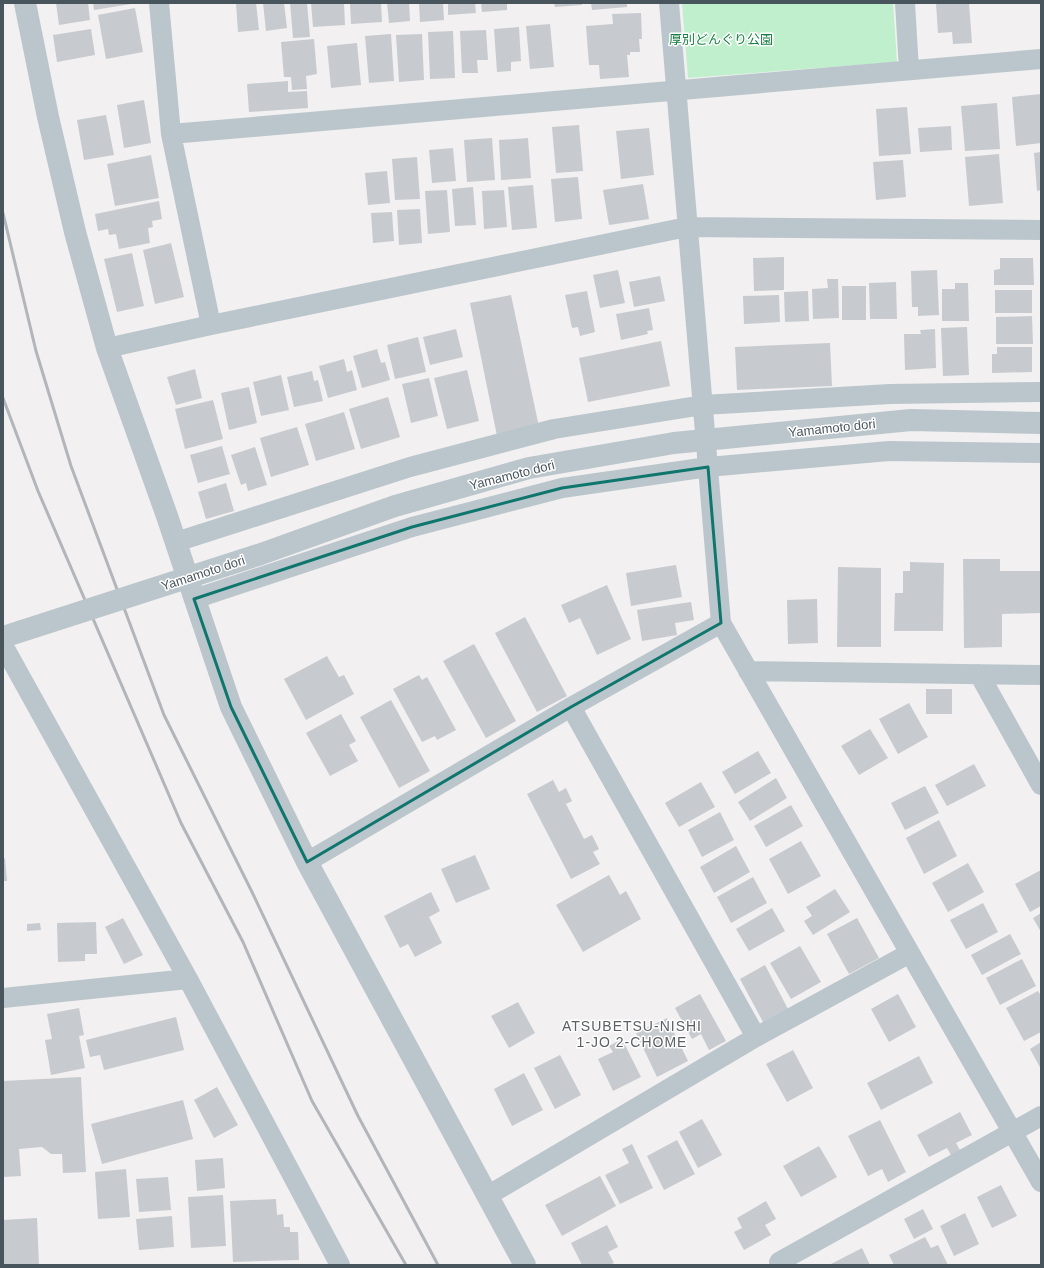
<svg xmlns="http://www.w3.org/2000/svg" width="1044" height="1268" viewBox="0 0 1044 1268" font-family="Helvetica,'Noto Sans JP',sans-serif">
<rect width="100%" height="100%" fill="#f2f0f0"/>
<!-- green -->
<path fill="#bfefcc" d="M682,3H893L897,62L688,78Z"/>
<!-- building -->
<path fill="#c7cbcf" d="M56,3H88L90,20L59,25Z
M93,3H131V4L94,10Z
M236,3H256L259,30L238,32Z
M263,3H284L287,28L266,31Z
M290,3H307L310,37L293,38Z
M311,3H344L345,25L313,27Z
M350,3H381L382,22L351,24Z
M387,3H409L410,21L389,23Z
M419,3H443L444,20L420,22Z
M448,3H475L476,13L448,15Z
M481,3H507V10L482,12Z
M554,3H582V5L555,7Z
M591,3H627V7L592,10Z
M936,3H969L972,43L953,44L952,32L938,33Z
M135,8L143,52L106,59L98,15Z
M641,13L642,39H639L640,52H630V55H627L629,77L600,79L599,65H589L586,26L613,24L612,14Z
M550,24L554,67L530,69L526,26Z
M519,27L521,61L511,62V71L497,72L494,29Z
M91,29L95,55L57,62L53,35Z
M486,30L488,60H477L478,73H462L460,31Z
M453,31L455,78L430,79L428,32Z
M391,34L394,81L369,83L365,36Z
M422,34L424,80L399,82L396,35Z
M314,39L317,74L306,76L307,89L292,90L291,77H284L281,42Z
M357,43L361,85L331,88L327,46Z
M288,81V92L307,91L308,108L249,112L247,84Z
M1041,94V143L1016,146L1012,97Z
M144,100L151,143L124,148L117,105Z
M997,103L1000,149L965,151L961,106Z
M907,107L911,154L879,156L876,109Z
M106,115L114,155L84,160L77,120Z
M579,125L583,171L556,173L552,127Z
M951,126L952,150L920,152L918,128Z
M649,128L654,175L621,179L616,131Z
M492,138L495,180L467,182L464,140Z
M528,138L531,178L501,180L499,140Z
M453,148L456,181L432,183L429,150Z
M1041,152V190L1037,191L1034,153Z
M999,154L1003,203L969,206L965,157Z
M151,155L159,198L115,206L107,164Z
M417,157L420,199L395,200L392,159Z
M903,160L906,197L876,200L873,162Z
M387,171L390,203L368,205L365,173Z
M578,177L582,219L555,222L551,179Z
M643,184L649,219L609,225L603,190Z
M533,185L537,228L512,230L508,187Z
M473,187L476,225L455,226L452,189Z
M447,190L450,232L428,234L425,191Z
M504,190L507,227L484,229L482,191Z
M159,201L162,219L152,221L153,227L148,228L150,243L119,249L116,234L109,235L108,229L98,231L95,214Z
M420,209L422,243L399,245L397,210Z
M392,212L394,241L373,243L371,213Z
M171,243L184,297L155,304L143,250Z
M132,253L144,306L117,312L104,259Z
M784,257V290L754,291L753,258Z
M1000,258H1033L1034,285H994V270L1000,269Z
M618,270L625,303L600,308L593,275Z
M937,270L939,315L918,316V307H912L911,271Z
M660,276L665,301L634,307L629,282Z
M827,279H838L839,318L813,319L812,289L828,288Z
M896,282L897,319H870L869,283Z
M955,283H968L969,321H942V289H955Z
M842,286H866V320H842Z
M995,290H1032V313H995Z
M587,291L595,332L580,336L578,327L572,328L565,295Z
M808,291L809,321L785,322L784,292Z
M511,295L539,427L497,436L470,303Z
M779,295L780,322L744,324L743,296Z
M649,308L653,330L647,331L648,334L621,340L616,314Z
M1032,316L1033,344H996V317Z
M967,327L969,375L943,376L941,328Z
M456,329L463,357L430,365L423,337Z
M935,329L936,368L905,370L904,334H921L920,330Z
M418,337L426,372L395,379L387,345Z
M661,341L670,386L588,402L579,358Z
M830,343L832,386L737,390L735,347Z
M997,347H1032V372L992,373V354H997Z
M377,349L381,363L385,362L390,380L362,388L353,356Z
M344,359L347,372L352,370L357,390L328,398L319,366Z
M195,369L202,398L176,405L167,377Z
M467,370L479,421L447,429L434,378Z
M312,371L314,381L318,380L323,401L294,407L287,377Z
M281,375L289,410L261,416L253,382Z
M429,378L438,416L411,423L402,384Z
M249,387L257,423L229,430L221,393Z
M388,397L400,437L361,449L349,409Z
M213,400L223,439L185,449L175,409Z
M344,412L355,449L316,461L305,424Z
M297,427L309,465L271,477L260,438Z
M222,446L230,474L198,483L190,455Z
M255,447L267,485L248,491L246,483L241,485L231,455Z
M226,483L234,511L206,519L198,492Z
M963,559H1000V571H1041V613L1002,614V647L964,648Z
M910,562L944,563L943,631H894L895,593H903V571H910Z
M676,565L682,597L631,606L626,573Z
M838,567L881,568V647H837Z
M607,585L631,639L597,655L580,618L569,623L561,605Z
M817,599L818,643L788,644L787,600Z
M691,602L694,620L675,623L677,635L642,641L637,610Z
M525,617L567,696L537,712L495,633Z
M474,644L516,721L486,738L443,661Z
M327,656L339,677L344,675L354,694L306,720L284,679Z
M419,675L422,680L427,677L456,730L437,740L435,736L422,742L393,689Z
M926,689H952V714H926Z
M391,700L430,771L399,788L360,717Z
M909,703L928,737L898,754L879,719Z
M341,714L356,741L349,745L358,761L330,776L306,733Z
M870,729L888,758L859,775L841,746Z
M758,751L771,773L735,794L722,772Z
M974,764L986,786L947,806L935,785Z
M776,778L787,798L750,821L738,802Z
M553,780L559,792L566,788L572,801L566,804L584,839L592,835L599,849L593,852L600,864L571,879L527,794Z
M701,782L715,807L679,827L665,803Z
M925,786L939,813L905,830L891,803Z
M791,805L803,826L766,847L754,826Z
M720,812L734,840L702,857L688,830Z
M939,820L957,856L924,874L906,838Z
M801,841L821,876L788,894L769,859Z
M736,846L750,872L714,893L700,867Z
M475,855L490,889L456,903L441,869Z
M5,858L7,881H3V859Z
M968,863L984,892L948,912L932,883Z
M1041,870V906L1030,912L1015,884Z
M609,875L620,895L626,891L641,919L583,952L556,905Z
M753,877L767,903L731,923L717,897Z
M835,889L850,912L813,935L804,921L812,916L806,907Z
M431,892L440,911L429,917L442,943L415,957L408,944L400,948L384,916Z
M983,903L998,932L966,949L950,920Z
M772,908L785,931L749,951L736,929Z
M1041,913V932L1033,918Z
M123,918L143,955L124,964L105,927Z
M857,918L879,958L849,974L827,934Z
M96,922L97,954H85V961L58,962L57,923Z
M40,923L41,930L27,931V924Z
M1010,934L1021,954L982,975L971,955Z
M800,946L821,982L791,999L770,963Z
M1022,959L1036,986L1000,1005L986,978Z
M765,965L788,1009L763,1022L740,979Z
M1038,991L1041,996V1032L1024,1041L1006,1008Z
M700,994L726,1041L709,1050L701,1034L692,1039L675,1008Z
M898,994L916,1027L889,1042L871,1009Z
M518,1002L535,1033L509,1048L491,1016Z
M79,1008L84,1035L79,1036L85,1068L51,1075L45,1040L52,1039L47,1014Z
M176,1017L184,1050L104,1070L100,1055L90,1057L86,1040Z
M667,1018L688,1061L657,1077L636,1033Z
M622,1039L641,1077L613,1091L598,1059L613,1052L609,1046Z
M1041,1042V1069L1030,1049Z
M793,1050L813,1088L787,1102L766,1064Z
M560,1055L581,1095L555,1109L534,1068Z
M919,1056L933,1083L881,1110L867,1083Z
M524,1073L543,1110L512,1126L494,1089Z
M81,1077L86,1172L63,1173L62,1154H51L42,1147L19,1149L21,1176L3,1177V1081Z
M217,1087L238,1125L214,1138L194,1100Z
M183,1100L193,1139L102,1164L91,1124Z
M960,1112L972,1135L956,1143L961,1152L952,1157L947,1148L929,1157L917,1135Z
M702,1119L722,1155L698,1168L679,1132Z
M880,1120L906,1172L888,1182L882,1169L868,1176L848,1136Z
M677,1140L695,1174L664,1190L647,1156Z
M632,1144L653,1188L620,1204L605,1175L629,1163L622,1149Z
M819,1146L837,1177L801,1197L783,1166Z
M223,1158L225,1188L197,1191L195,1160Z
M126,1169L130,1217L98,1219L95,1172Z
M600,1176L616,1206L562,1236L545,1205Z
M168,1177L171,1210L139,1212L136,1179Z
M1001,1185L1017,1216L992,1228L977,1197Z
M223,1195L226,1246L191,1248L188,1197Z
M276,1199L277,1215L283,1214L284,1227H290V1232H298L299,1260L233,1262L230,1201Z
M766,1201L776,1219L765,1225L771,1235L744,1250L734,1232L742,1228L737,1218Z
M923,1209L933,1229L914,1239L904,1219Z
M965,1213L979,1244L954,1256L940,1226Z
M172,1216L174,1247L139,1250L136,1219Z
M37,1218L39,1265H3V1220Z
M607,1225L618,1247L608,1252L614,1263L609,1265H582L571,1243Z
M925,1237L931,1248L938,1245L948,1265H894L889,1255Z
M862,1248L870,1265H829Z"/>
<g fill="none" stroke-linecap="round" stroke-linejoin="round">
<!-- minor -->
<path stroke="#bbc6cc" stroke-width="20" d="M159,3L171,134L211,325
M669,3L721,623L1041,1182
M905,3L909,70
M171,134L1041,59
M107,348L211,325L687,227L1041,230
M176,542L410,467L554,429L703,405L890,394L1041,392
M194,599L412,527L562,488L708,467L889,451L1041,453
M3,645L188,979L340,1265
M748,671L1041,675
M979,674L1041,785
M571,707L756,1037
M307,862L571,707L721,623
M3,998L188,979
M487,1196L756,1037L910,953
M781,1265L779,1262L1041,1116"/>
<!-- tertiary -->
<path stroke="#bbc6cc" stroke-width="22" d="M25,3L48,117L75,232L107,348L167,516L231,707L307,862L525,1265"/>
<!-- rail -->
<path stroke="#b2b6ba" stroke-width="3" d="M3,213L36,351L71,466L164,715L252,892L358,1116L438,1265
M3,398L38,491L181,823L243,942L312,1101L406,1265"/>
<!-- tertiary-bridge -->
<path stroke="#bbc6cc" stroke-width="22" d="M3,637L261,554L395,506L529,468L674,443L911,420L1041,423"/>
</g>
<!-- marked area -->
<path fill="none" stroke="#0f766e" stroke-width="3" stroke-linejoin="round" d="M708,467L721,623L571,707L307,862L231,707L194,599L412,527L562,488Z"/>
<g text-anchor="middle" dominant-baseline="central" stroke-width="3" stroke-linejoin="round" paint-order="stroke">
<!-- park labels -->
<g font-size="13" fill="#187e41" stroke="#fff">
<text x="721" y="39">厚別どんぐり公園</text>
</g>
<!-- street labels -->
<g font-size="13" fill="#48555d" stroke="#fff">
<text transform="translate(832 428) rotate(-6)">Yamamoto dori</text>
<text transform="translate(512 475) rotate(-14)">Yamamoto dori</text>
<text transform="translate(203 573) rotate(-18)">Yamamoto dori</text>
</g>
<!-- neighbourhood labels -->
<g font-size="14" letter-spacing="1" fill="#5c6164" stroke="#fff">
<text x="632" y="1026">ATSUBETSU-NISHI<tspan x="632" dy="16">1-JO 2-CHOME</tspan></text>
</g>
</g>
<!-- border -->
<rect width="1044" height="1268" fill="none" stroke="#48555d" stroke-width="8"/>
</svg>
